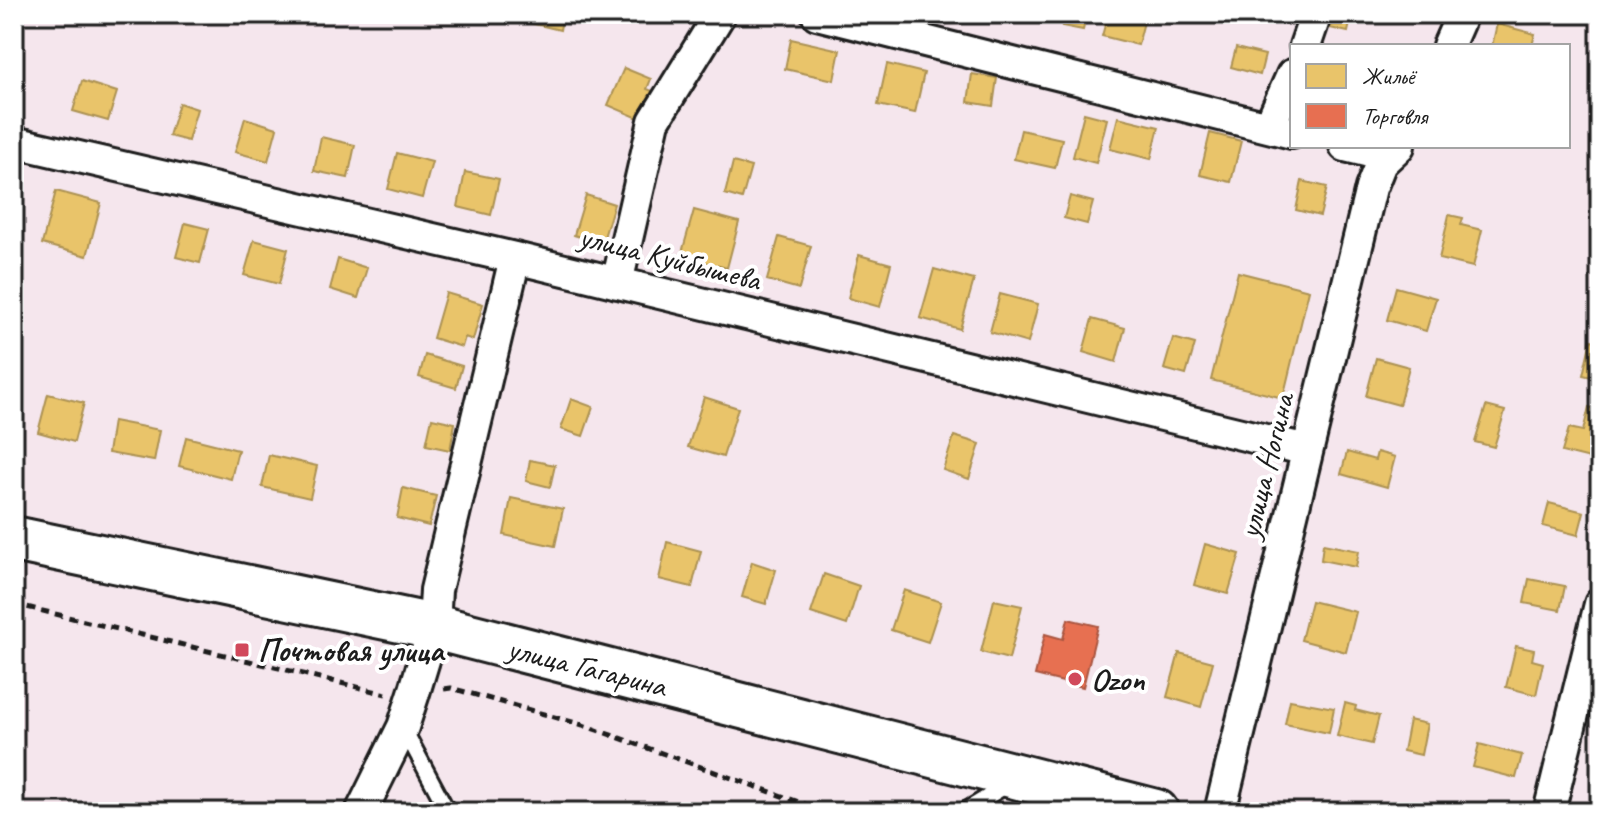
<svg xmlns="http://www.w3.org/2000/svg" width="1614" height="826" viewBox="0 0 1614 826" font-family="Caveat,sans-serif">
<rect width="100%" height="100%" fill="#f5e6ed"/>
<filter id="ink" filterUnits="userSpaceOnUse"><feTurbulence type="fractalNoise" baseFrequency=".0125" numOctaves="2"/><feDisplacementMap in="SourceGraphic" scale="16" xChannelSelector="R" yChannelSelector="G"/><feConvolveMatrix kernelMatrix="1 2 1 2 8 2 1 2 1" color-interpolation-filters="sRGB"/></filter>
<g filter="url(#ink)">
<!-- homes -->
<path fill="#e9c46a" stroke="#ac9253" stroke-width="2" d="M520,14H563L560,30L518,20Z
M1065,14H1087L1083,30L1062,26Z
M1108,14H1146L1138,45L1102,36Z
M1334,14H1352L1348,32L1330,28Z
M1497,24L1535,34L1532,46H1492Z
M791,39L840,50L834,80L785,69Z
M1236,48L1265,55L1260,75L1231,67Z
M887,64L924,73L915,113L878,105Z
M624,68L651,79L647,89L655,92L643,120L608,105Z
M972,74L997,78L993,106L968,102Z
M82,81L117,92L108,121L73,111Z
M179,103L197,109L188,141L169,136Z
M1084,113L1107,119L1096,163L1073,157Z
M1118,117L1159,127L1151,159L1110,149Z
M245,118L277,128L268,161L235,152Z
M1021,130L1062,139L1055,168L1014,159Z
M1210,133L1241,141L1231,182L1200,175Z
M321,137L355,145L348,178L314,171Z
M397,153L432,162L422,198L388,189Z
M733,162L751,167L742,199L725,194Z
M465,172L499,179L491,215L458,207Z
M1302,181L1327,187L1320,216L1296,210Z
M56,191L101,203L87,256L42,244Z
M586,195L614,204L602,244L574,235Z
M1070,196L1093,202L1087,224L1064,218Z
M694,210L739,222L727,268L681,256Z
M1449,215L1463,218L1461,225L1482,230L1473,267L1439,259Z
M185,223L209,229L200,263L176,257Z
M779,237L811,246L799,289L767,280Z
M254,240L288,249L279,284L244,275Z
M859,255L891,264L880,307L848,298Z
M338,259L367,268L358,298L330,289Z
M934,269L974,280L960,329L920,318Z
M1238,272L1309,290L1283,398L1211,380Z
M1396,287L1436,298L1426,331L1387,320Z
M446,293L483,304L473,340L465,337L462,347L433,338Z
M1000,294L1038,304L1028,343L990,332Z
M1092,319L1125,328L1116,362L1083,352Z
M1173,338L1195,344L1186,375L1164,369Z
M1591,340L1600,342V379L1583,375Z
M425,355L462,366L456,388L419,377Z
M1376,358L1409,367L1399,405L1366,396Z
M48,394L84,403L74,442L38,432Z
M704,397L738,408L723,457L688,447Z
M571,399L593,407L583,436L561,429Z
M1486,406L1505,411L1494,447L1475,442Z
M1589,407L1600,410L1598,461L1562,452L1569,428L1583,431Z
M432,418L455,423L450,450L426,445Z
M113,421L160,430L154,461L108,453Z
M954,436L980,444L969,479L943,470Z
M186,437L238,450L231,479L179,466Z
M1347,452L1375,460L1377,452L1395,457L1387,487L1341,474Z
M269,455L317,466L310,498L262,487Z
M530,460L555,465L550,487L526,481Z
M403,488L436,496L429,526L397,518Z
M511,498L563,509L555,546L504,535Z
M1549,503L1584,512L1578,535L1543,526Z
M667,542L701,551L692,587L659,579Z
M1205,544L1240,554L1228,594L1194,585Z
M1323,544L1359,551L1356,567L1321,560Z
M752,562L776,570L766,604L742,597Z
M824,574L859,586L847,625L811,613Z
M1529,579L1565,586L1560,610L1524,603Z
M904,590L941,602L928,642L891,630Z
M994,600L1022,606L1009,659L981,652Z
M1311,601L1356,612L1346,652L1301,640Z
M1516,646L1534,650L1532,660L1543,663L1536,695L1506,687Z
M1179,653L1213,662L1201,707L1167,697Z
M1290,700L1334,708L1329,733L1285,724Z
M1345,703L1356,706L1355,710L1379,716L1372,744L1337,736Z
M1409,720L1427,724L1421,755L1403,751Z
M1479,744L1522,755L1516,778L1473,767Z"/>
<!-- shops -->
<path fill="#e76f51" stroke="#aa5641" stroke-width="2" d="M1068,619L1098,626L1083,687L1035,675L1045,634L1063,639Z"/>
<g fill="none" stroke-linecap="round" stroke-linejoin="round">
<defs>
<path id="lane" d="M403,727L448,812
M963,812L1007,785"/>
<path id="street" d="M817,14L1292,133
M1305,46L1316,14
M1448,46L1462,14
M1269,127L1292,75
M14,142L515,258L1307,450
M1345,146L1386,156
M617,283L654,121L720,14
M361,812L403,727L414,693L434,627L436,590L515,258
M1220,812L1371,188L1381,163L1399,146
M1549,812L1600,604"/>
<path id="primary" d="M14,539L434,627L1156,812"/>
</defs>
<!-- lane casing -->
<use href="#lane" stroke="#1c1c1c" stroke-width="20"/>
<!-- street casing -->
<use href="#street" stroke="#1c1c1c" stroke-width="36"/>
<!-- primary casing -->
<use href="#primary" stroke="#1c1c1c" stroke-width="50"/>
<!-- path -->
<path stroke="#1c1c1c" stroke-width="5" stroke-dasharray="8 6" stroke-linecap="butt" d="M14,604L386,694
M444,689L451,688L583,725L827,812"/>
<!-- lane -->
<use href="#lane" stroke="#fff" stroke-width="14"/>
<!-- street -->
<use href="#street" stroke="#fff" stroke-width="30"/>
<!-- primary -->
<use href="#primary" stroke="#fff" stroke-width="44"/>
</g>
</g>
<!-- markers -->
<g fill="#d1495b" stroke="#fff" stroke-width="3">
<rect x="234" y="642" width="16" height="16" rx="4"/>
<circle cx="1075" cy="679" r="8"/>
</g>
<g text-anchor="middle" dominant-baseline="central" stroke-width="8" stroke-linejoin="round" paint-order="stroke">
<!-- street labels -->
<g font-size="32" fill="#1c1c1c" stroke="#fff">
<text transform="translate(670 258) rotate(14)">улица Куйбышева</text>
<text transform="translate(1266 466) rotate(-76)">улица Ногина</text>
<text transform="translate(587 667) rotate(14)">улица Гагарина</text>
</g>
<!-- poi labels -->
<g font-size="32" font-weight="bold" fill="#1c1c1c" stroke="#fff" text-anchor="start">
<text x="258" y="650">Почтовая улица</text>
<text x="1091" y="679">Ozon</text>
</g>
</g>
<!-- margin -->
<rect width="1614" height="826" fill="none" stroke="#fff" stroke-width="48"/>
<rect x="24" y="24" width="1566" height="778" fill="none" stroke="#1c1c1c" stroke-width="3" filter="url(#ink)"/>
<!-- legend -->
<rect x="1290" y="44" width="280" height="104" fill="#ffffff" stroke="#a4a4a4" stroke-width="2"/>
<rect x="1306" y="64" width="40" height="24" fill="#e9c46a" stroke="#a4a4a4" stroke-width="2"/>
<text x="1362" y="84" font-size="24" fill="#1c1c1c">Жильё</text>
<rect x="1306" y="104" width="40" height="24" fill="#e76f51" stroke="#a4a4a4" stroke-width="2"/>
<text x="1362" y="124" font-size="24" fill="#1c1c1c">Торговля</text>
</svg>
